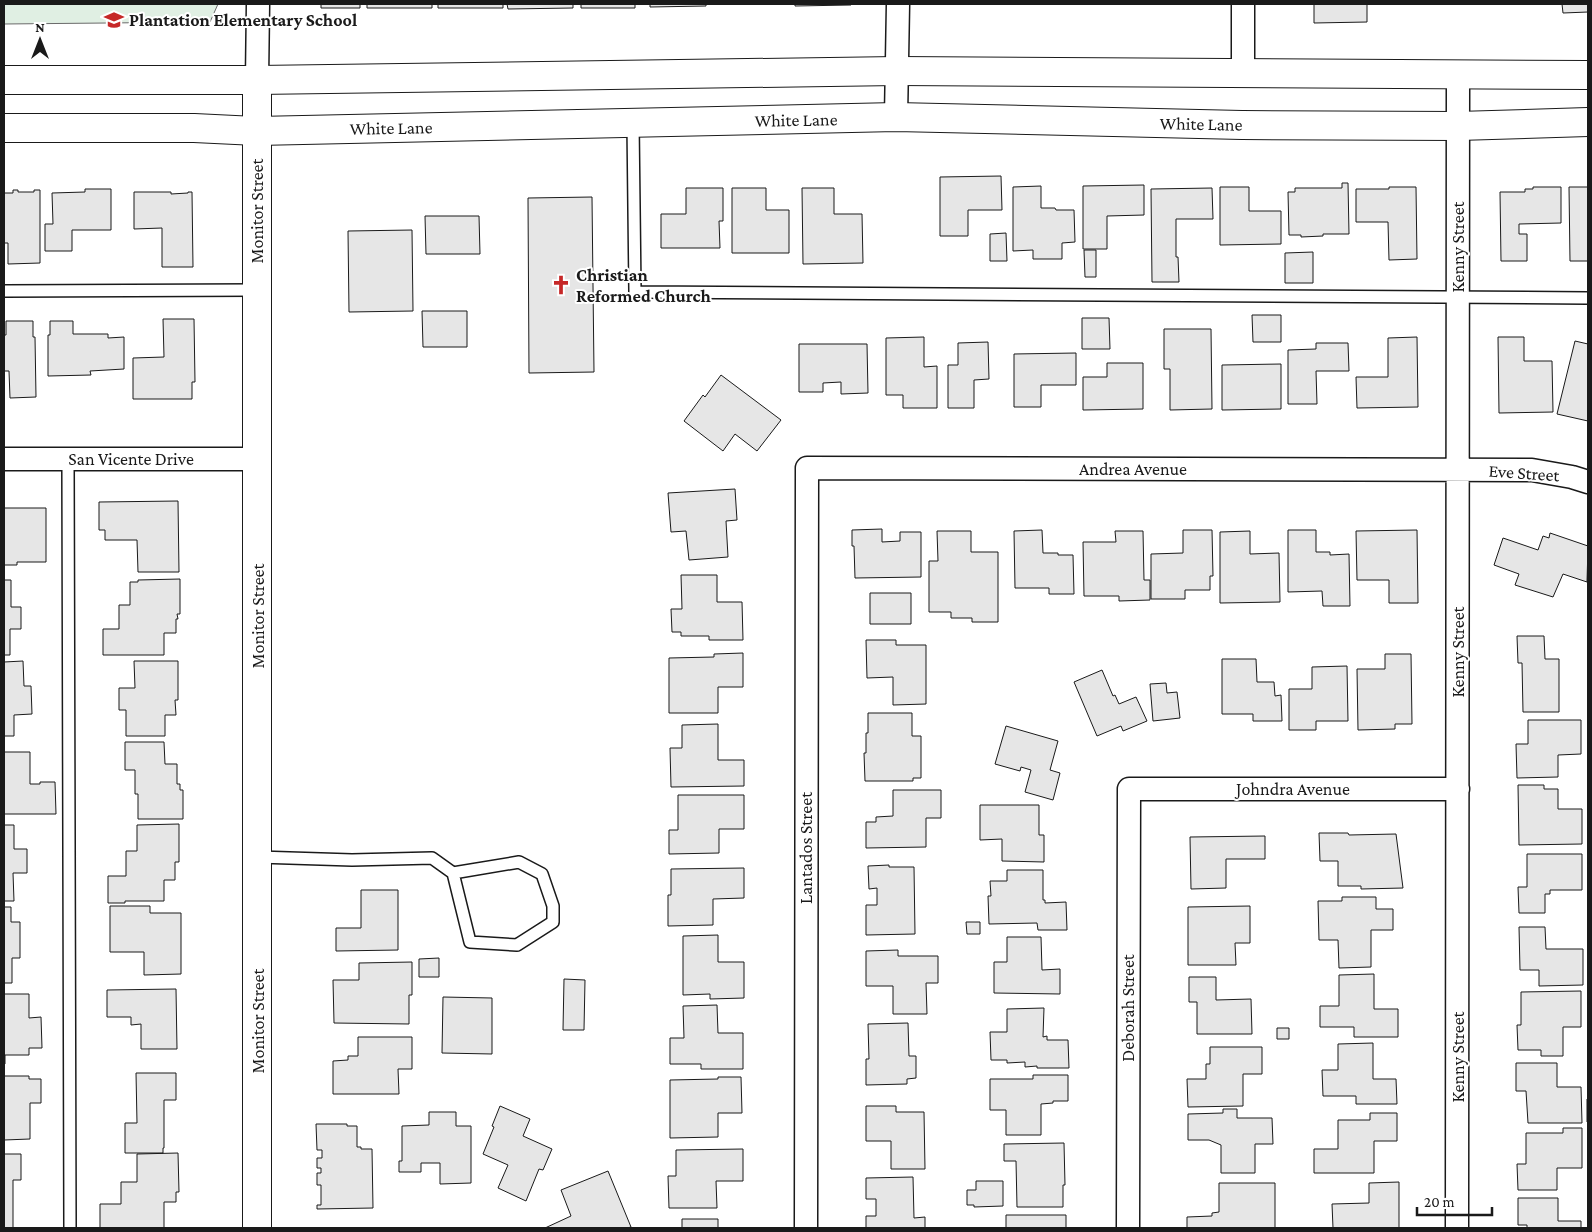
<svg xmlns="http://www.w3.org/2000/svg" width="1592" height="1232" viewBox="0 0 1592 1232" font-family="'Crimson Pro',serif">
<rect width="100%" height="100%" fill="#fff"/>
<!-- green -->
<path fill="#e0efe3" stroke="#6a6a6a" d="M4,4H218L210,22L4,24Z"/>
<!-- building -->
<path fill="#e6e6e6" stroke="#1a1a1a" d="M303,4H360V8H321V4Z
M367,4H432V8H367Z
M438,4H503V8H438Z
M507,4H573V8L508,9Z
M581,4H635V8H581Z
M650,4H706V6L650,7Z
M795,4H851V5L795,6Z
M1314,4H1367V22L1314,23Z
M1562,4H1588V12L1563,13Z
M1001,176L1002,210H968V236H940V177Z
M1342,183H1348L1349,234H1323V236L1301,237V235H1289L1288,192H1295V188H1342Z
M1144,185V215L1107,216V249H1083V186Z
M1041,186V208H1055L1056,210H1074L1075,242L1062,243V259H1033V250L1013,251V187Z
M1220,187H1249V211H1281V244L1220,245Z
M1389,187H1416L1417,259L1389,260L1388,222H1356V189H1389Z
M1533,187H1561V223L1519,224V234H1527V261H1501L1500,192H1525V189H1533Z
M1569,187H1588V261H1570Z
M686,188H723V221H719L720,248H661V214H686Z
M732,188H766V210H789V253H732Z
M802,188H834V214H862L863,263L803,264Z
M1212,188L1213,219H1176V257H1178L1179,282H1152L1151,189Z
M85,189H111V230H72V251H45V224H53L52,193L85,192Z
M13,190H18V192H34V190H40V263L8,264V243H4V193H13Z
M134,192H171V194L188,193V192H192L193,267H162V228L134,229Z
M592,197L594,372L529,373L528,198Z
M425,216H479L480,254H426Z
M412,230L413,311L349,312L348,231Z
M1006,233L1007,261H990V234Z
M1084,250H1096V277H1085Z
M1313,252V283H1285V253Z
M422,311H467V347H423Z
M1252,315H1281V342H1253Z
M1082,318H1109L1110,349H1082Z
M163,319H194L195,382H192V399H133V358L164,357Z
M6,321H33V337H35L36,397L10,398L9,371H4V335H6Z
M50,321H73V334H108V338L124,337V369L90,371L91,375L48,376V335H50Z
M1164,329H1211L1212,409L1170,410V369H1164Z
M924,337V367L937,366V408H903V395H886V338Z
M1417,337L1418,407L1357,408L1356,377H1388V338Z
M1498,337H1524V361H1552L1553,412L1499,413Z
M1575,341L1588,344V421L1557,414Z
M988,342L989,379L974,380V408H948V365H958V343Z
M1316,343H1348L1349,371H1316L1317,404H1288V350L1316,349Z
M799,344H867L868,393L841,394V382L823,383V392H799Z
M1076,353V385H1041V407H1014V354Z
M1107,363H1143V409L1083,410V377H1107Z
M1281,364V409L1222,410V365Z
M721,375L781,420L757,451L735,434L723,451L684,421L703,395L705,397Z
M735,489L737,520L726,521L728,557L689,560L686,531L671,532L668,493Z
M178,501L179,572H138L137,540H105V530H99V502Z
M4,508H46V562H17V565H4Z
M882,529V542L900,541V532H921V577L855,578L854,546H852V530Z
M1042,530L1043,553H1058V555H1073L1074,594H1049V588H1015L1014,531Z
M1183,530H1212L1213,576H1210V590H1185V599H1151V554L1183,553Z
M1288,530H1316V552H1330V555L1349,554L1350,606H1323L1322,591L1288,592Z
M1417,530L1418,603H1389V580H1357L1356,531Z
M937,531H971V552H998V622H972V618H951V612H929V561H938Z
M1115,531H1143L1144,580H1150V600L1119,601V596H1084L1083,542H1116Z
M1250,531V554L1279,553L1280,602L1220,603V532Z
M1550,533L1588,546L1587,582L1563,574L1553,597L1515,585L1519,574L1494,565L1503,538L1538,550L1543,536L1549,538Z
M681,575H717V602H742L743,640H709V636H681V632H672L671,609H682Z
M180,579V614H177L178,619H176V633H164V655H103V629H119V605H130V582H138V580Z
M4,580H11V607H21V629H10V655H4Z
M870,593H911V624H870Z
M1517,636H1544L1545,659H1559V712H1523L1522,663H1518Z
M866,640H896V645H926V704L893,705V677L867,678Z
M743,653V687H718V713H669V658L714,657V654Z
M1385,654H1411L1412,724H1395V729L1358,730L1357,669H1385Z
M1222,659H1256L1257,682H1274L1275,696L1281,695L1282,721H1253V714H1222Z
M23,661L24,686H31L32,714L14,715V736H4V662Z
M134,661H178V700H175L176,715H165V736H126V710H119V688H135Z
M1347,666L1348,721H1316V730H1289V689H1312V667Z
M1102,670L1113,696L1115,695L1119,704L1136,697L1147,721L1123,731L1121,726L1097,736L1074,682Z
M1166,683L1167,693L1177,692L1180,718L1153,721L1150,684Z
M868,713H912V736H921V778H913V781H865L864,753H866V733H868Z
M1528,720H1581V754L1558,755V777L1517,778L1516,744H1528Z
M718,724V760H744V786L671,787L670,748H682V725Z
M1006,726L1058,741L1050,770L1060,773L1053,800L1025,792L1031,770L1021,767L1020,771L995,764Z
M125,742H164L165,764H177V784H180V790H183V819H138V794H135V770H125Z
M4,752H30V784H40V782H55L56,814H4Z
M1518,785H1544V789H1558V809H1582V844L1519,845Z
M893,790H941V818H926V847L866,848V822H876V817L893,816Z
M678,795H744V829H719V853L669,854V830H678Z
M980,805H1039V835H1044V862L1002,861V839L980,840Z
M179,824V862H175V880H164V901H125V903H108V876H126V851H137V825Z
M4,825H14V849H27V873H13L14,901H4Z
M1319,833H1348L1349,835L1396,834L1403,888L1361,889V886H1338V861H1320Z
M1265,836V859H1226V888L1191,889L1190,837Z
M1527,854H1582V890H1550V894H1545V913H1519L1518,887H1527Z
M889,865V867H914L915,934L866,935V905H877V888L869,889L868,866Z
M744,868V898L713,899V925L668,926V895H671V869Z
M1007,870H1043V900H1045V903L1066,902L1067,930H1038L1037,923L989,924L988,896H991L990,881H1007Z
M361,890H398V950L336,951V928H361Z
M1342,897H1376V909H1393V930H1371V967L1339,968L1338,940H1319L1318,901H1342Z
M110,906H150V913H181V974L144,975V952H110Z
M1250,906V943H1235L1236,965H1188V907Z
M4,907H11V922H20V958H12V983H4Z
M966,922H980V934H967Z
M1519,927H1545L1546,949H1583V985L1539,986V970H1520Z
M718,935V962H744V998L710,999V994L683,995V936Z
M1007,937H1041L1042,970L1060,969V994L994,993V962H1007Z
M898,950V956H938V983H926L927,1014H893V986H866V951Z
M439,958V977H419V959Z
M412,962V995H409V1024L334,1023L333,980H359V963Z
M1374,974V1009H1398V1037H1354V1027H1320V1006H1339V975Z
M1189,977H1216V1000L1251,999L1252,1034H1197V1002H1189Z
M564,979L585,980L584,1030H563Z
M176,989L177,1049H141V1024L131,1025V1017H107V990Z
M1581,991V1027H1563V1056H1541V1050H1518L1517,1025H1521V992Z
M4,994H29V1018L41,1017L42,1048H29V1055H5V1064H4Z
M443,997L492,998V1054L442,1053Z
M717,1005L718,1033H743V1069H701V1064H670V1038H684L683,1006Z
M1044,1008L1043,1037L1047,1036V1040H1068L1069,1068H1037V1066L1025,1067V1062L1007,1063V1060H991L990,1032H1007V1009Z
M908,1023L909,1056H916V1078L907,1079V1084L866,1085V1059H869L868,1024Z
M1277,1028H1289V1039H1277Z
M358,1037H412V1069H398L399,1094H333V1061L348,1060V1056H358Z
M1373,1043V1079H1396L1397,1104H1356V1096H1323L1322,1070H1338V1044Z
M1210,1047H1262V1074H1243V1106L1188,1107L1187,1079H1206V1064H1210Z
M1516,1063H1557V1087H1581L1582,1123H1528L1526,1091H1516Z
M136,1073H176V1100H164V1148H163V1153H125V1123H137Z
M1033,1075H1068V1101H1053V1103L1041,1104V1135H1006V1110H990V1079H1033Z
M4,1076H29V1079H41V1103H30V1139L4,1140Z
M718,1077H741L742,1113H718V1137L670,1138V1080L718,1079Z
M1587,1099H1588V1122H1587Z
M500,1106L530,1119L523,1136L552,1149L543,1170L539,1169L526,1201L498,1188L508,1165L483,1154L494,1127L492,1126Z
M866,1106H896V1112H924L925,1169H891V1141H866Z
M1223,1109H1237V1118H1272L1273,1144H1255V1173H1221V1145L1209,1140H1188V1114L1223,1113Z
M429,1112H456V1126H471V1183L440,1184V1163H421V1172H399V1161H402V1126L429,1125Z
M1370,1113H1397V1141H1374V1173H1314V1149H1338V1120H1370Z
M316,1124H347V1126H357V1147H361V1149H372L373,1208L317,1209V1205H321V1185H317V1173H321V1168H317V1158H322V1150H317Z
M1563,1128H1582V1168H1557V1190H1518L1517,1164H1526V1133H1563Z
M1064,1143L1065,1185H1063V1207H1017L1016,1161H1004V1144Z
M743,1149V1181H716L717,1208H669L668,1176H676V1150Z
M178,1153L179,1192H176V1202H164V1228H100V1204H121V1182H137V1154Z
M4,1154H21V1180H13V1228H4Z
M608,1171L631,1227L627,1228H545L571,1216L561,1190Z
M913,1177L914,1218L925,1217V1228H866V1216H876V1199H866V1178Z
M976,1181H1003V1206L974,1207V1205H967V1190H976Z
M1399,1182V1228H1333L1332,1204L1369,1203V1183Z
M1219,1183H1275V1228H1187V1217L1212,1216V1213L1219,1212Z
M1518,1198H1558V1221H1581V1228H1527V1225H1518Z
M1006,1215H1066V1228H1006Z
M682,1219H718V1228H682Z"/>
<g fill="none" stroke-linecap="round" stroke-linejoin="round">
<defs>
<path id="service" d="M633,123L635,292L1588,298
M4,291L257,290
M68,459L70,1228
M258,857L352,860L432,858L453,873L470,942L517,945L553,922V906L542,874L519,862L453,873"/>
<path id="minor" d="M1243,73V4
M257,80L258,4
M896,117L898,4
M4,459H258
M806,1228L807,468L1532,470L1572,477L1588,482
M1128,1228L1129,789H1458
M1457,1228L1458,75"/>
<path id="tertiary" d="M257,80V1228"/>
<path id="secondary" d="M4,80H257L897,71L1588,75
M4,128H194L257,131L896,117L1242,125L1458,126L1588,122"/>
</defs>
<!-- service casing -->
<use href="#service" stroke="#1a1a1a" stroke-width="14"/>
<!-- minor casing -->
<use href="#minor" stroke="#1a1a1a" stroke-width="25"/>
<!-- tertiary casing -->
<use href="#tertiary" stroke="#1a1a1a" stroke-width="30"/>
<!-- secondary casing -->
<use href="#secondary" stroke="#1a1a1a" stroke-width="30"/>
<!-- service -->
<use href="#service" stroke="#fff" stroke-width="11"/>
<!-- minor -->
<use href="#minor" stroke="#fff" stroke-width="22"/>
<!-- tertiary -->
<use href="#tertiary" stroke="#fff" stroke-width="28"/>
<!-- secondary -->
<use href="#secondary" stroke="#fff" stroke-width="28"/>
</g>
<!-- icons -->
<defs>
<symbol id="school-bare" viewBox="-9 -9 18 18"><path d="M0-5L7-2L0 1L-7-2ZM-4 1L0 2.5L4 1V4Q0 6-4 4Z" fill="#c62828" stroke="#fff" stroke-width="2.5" paint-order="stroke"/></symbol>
<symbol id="church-bare" viewBox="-9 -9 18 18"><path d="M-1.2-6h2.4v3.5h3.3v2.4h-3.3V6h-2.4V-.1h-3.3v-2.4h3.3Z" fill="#c62828" stroke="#fff" stroke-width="2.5" paint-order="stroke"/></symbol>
</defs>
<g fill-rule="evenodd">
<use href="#school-bare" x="100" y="6" width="28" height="28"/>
<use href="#church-bare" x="547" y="271" width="28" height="28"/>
</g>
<g text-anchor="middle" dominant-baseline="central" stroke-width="4" stroke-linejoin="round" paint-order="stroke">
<!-- poi labels -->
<g font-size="18" font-weight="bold" fill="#1a1a1a" stroke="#fff" text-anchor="start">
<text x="129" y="20">Plantation Elementary School</text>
<text x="576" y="275">Christian<tspan x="576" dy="21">Reformed Church</tspan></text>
</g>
<!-- street labels -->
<g font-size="18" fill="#1a1a1a" stroke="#fff">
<text transform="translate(796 120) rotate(-1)">White Lane</text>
<text transform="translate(1201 124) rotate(1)">White Lane</text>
<text transform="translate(391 128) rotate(-1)">White Lane</text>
<text transform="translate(257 211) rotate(-90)">Monitor Street</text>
<text transform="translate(1458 247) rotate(-90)">Kenny Street</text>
<text x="131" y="459">San Vicente Drive</text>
<text x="1133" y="469">Andrea Avenue</text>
<text transform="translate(1524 473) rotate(4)">Eve Street</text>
<text transform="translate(258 616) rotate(-90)">Monitor Street</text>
<text transform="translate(1458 652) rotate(-90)">Kenny Street</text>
<text x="1293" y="789">Johndra Avenue</text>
<text transform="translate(806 848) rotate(-90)">Lantados Street</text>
<text transform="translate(1128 1008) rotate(-90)">Deborah Street</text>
<text transform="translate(258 1021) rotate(-90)">Monitor Street</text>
<text transform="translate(1458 1057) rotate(-90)">Kenny Street</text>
</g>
</g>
<!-- border -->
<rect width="1592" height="1232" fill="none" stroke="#1a1a1a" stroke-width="10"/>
<!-- north arrow -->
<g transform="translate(40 40)" stroke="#ffffff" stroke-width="4" paint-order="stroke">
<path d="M0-4L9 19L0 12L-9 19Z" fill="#1a1a1a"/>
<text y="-8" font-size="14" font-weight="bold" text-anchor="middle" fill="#1a1a1a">N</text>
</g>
<!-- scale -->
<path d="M1417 1207v8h75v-8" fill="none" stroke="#1a1a1a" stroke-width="2.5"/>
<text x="1424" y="1207" font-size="15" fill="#1a1a1a" stroke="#ffffff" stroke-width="4" paint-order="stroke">20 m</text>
</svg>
